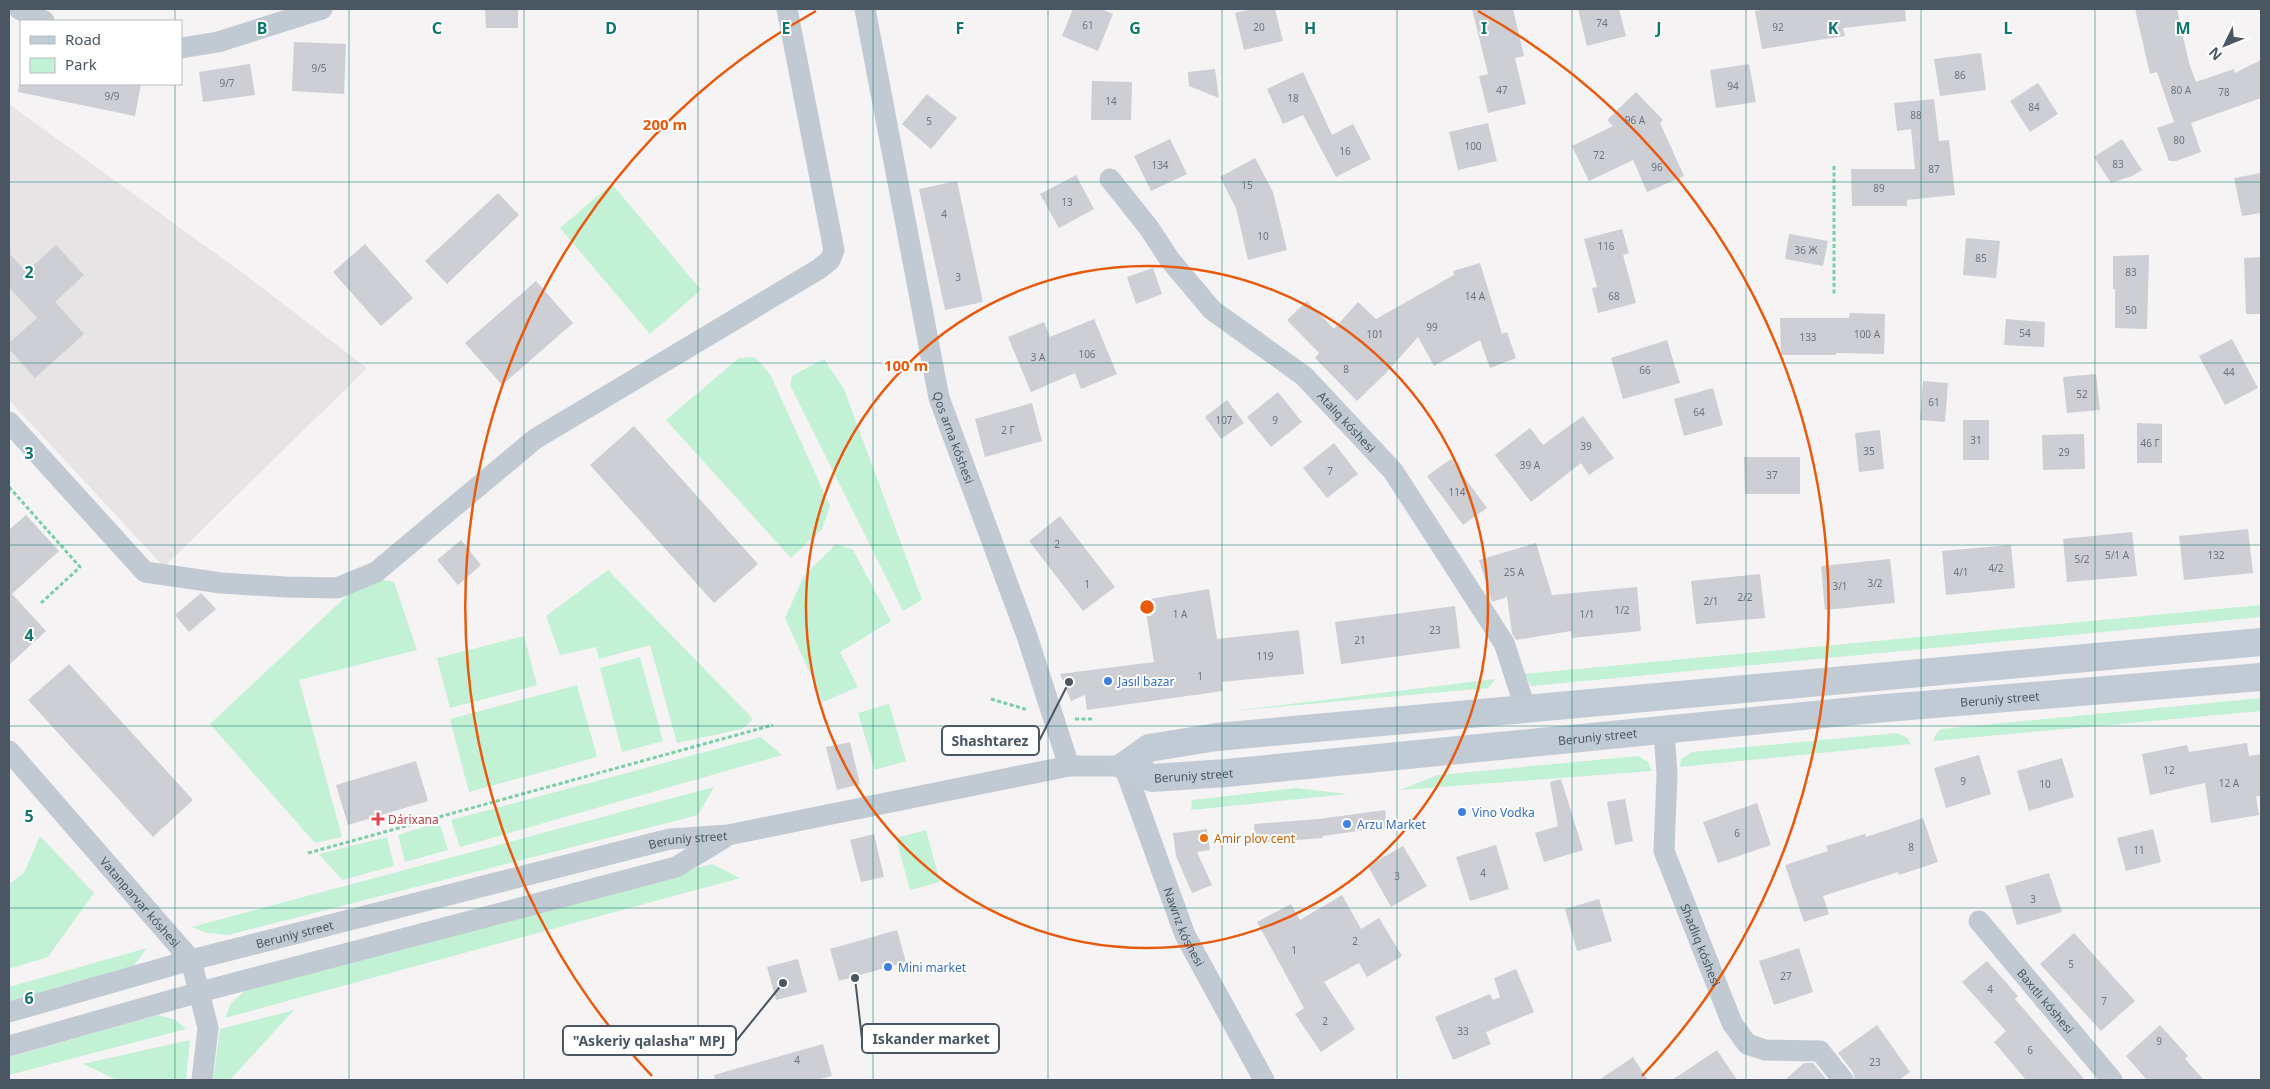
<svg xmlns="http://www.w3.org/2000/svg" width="2270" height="1089" viewBox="0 0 2270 1089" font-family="'Noto Sans',sans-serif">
<rect width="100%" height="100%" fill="#f5f3f3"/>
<!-- education -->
<path fill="#e6e4e5" d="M9,104L244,274L367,368L164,567L9,400Z"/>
<!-- green -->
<path fill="#c3f1d5" d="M612,184L701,290L650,334L560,228Z
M755,357L770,374L830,506L822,529L791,558L666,420L739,358Z
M824,359L844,389L922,600L903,611L790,385L792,376Z
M836,544L853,550L891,621L840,652L858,687L823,702L785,618L804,576Z
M608,570L753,719L742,729L677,743L650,645L599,659L596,647L560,655L546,616Z
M367,577L394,582L417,650L299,680L342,837L315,843L210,724Z
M2261,605V617L1531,686L1524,674Z
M524,636L537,685L450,708L437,658Z
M640,657L663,741L622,752L600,668Z
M1496,679L1488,688L1232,711Z
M577,685L597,757L469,792L450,719Z
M2261,698V711L1933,741L1936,734L1941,729Z
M889,704L906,761L875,770L858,713Z
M1898,733L1907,738L1911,744L1680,767L1681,759L1692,752Z
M761,737L782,755L460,847L451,820Z
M1638,756L1648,762L1652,771L1400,790L1438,775Z
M714,787L698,815L228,935L207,933L192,927Z
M1296,788L1348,794L1191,810L1192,800Z
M439,822L448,850L405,862L398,835Z
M926,830L940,882L910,890L896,838Z
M40,836L94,893L48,957L9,969V884L24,873Z
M387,837L394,866L342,880L319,854Z
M712,864L740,878L225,1018L231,1003L251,986Z
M147,948L133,967L9,1001V987Z
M294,1010L230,1080H213L220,1029Z
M158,1015L176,1020L186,1029L9,1075V1057Z
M190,1040L186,1080H117L83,1064Z"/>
<!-- building -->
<path fill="#cdcfd5" d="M485,9H518V28H486Z
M1073,9H1101L1113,14L1098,51L1062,36Z
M1252,9H1275L1283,41L1244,50L1235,13Z
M1472,9H1513L1524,56L1515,58L1526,104L1488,113L1479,76L1488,74Z
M1578,9H1619L1626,36L1587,46Z
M1770,9H1905L1906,21L1843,28L1845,36L1762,49L1755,11Z
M2135,9H2177L2189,63L2196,82L2234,69L2235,73L2261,60V98L2191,123L2201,152L2176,161H2169L2157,128L2174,122L2157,72L2150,74Z
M294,42L346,44L344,94L292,91Z
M1981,53L1986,90L1940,96L1934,59Z
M250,64L255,95L203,102L199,72Z
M1749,64L1756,102L1716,108L1710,70Z
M1215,69L1219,98L1189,86L1188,72Z
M1303,72L1332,135L1353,124L1371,159L1336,177L1303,115L1283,124L1267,89Z
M1092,81L1132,82L1131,120H1091Z
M2038,83L2058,114L2030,132L2010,101Z
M19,84H141L135,116L18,92Z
M1636,92L1663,120L1660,123L1684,176L1647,192L1633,160L1589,181L1572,146L1613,126L1607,120Z
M927,94L957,118L931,149L902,124Z
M1934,99L1939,141L1949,140L1955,195L1907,200V206H1852L1851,169H1915L1911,129L1897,131L1894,103Z
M1488,123L1497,161L1458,170L1449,132Z
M1170,139L1187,174L1151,191L1134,156Z
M2122,139L2142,170L2132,176L2111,183L2094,157Z
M1255,158L1273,192L1287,250L1248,260L1236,208L1220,177Z
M2261,173V213L2242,216L2234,178Z
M1076,175L1094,209L1059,228L1040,194Z
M957,181L983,302L945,310L919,189Z
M498,193L519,215L447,284L425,261Z
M1622,229L1629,253L1623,255L1636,303L1598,313L1592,288L1597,287L1584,239Z
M1789,234L1828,241L1823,266L1785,259Z
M1966,238L2000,241L1996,278L1963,275Z
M365,244L413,298L381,326L333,272Z
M56,245L84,275L55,302L84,334L35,378L9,349V343L37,318L9,287V253L26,272Z
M2149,255L2147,329L2115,328V289H2113V256Z
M2261,257V314H2246L2244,258Z
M1480,263L1502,334L1507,332L1516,358L1490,368L1480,340L1434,366L1418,337L1385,374L1357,401L1315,358L1319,353L1287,320L1307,301L1334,329L1358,302L1376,319L1454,275L1453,271Z
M1153,268L1162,294L1136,304L1127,277Z
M536,281L573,323L502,385L465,343Z
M1850,313L1885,314L1884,354L1836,353V355H1781L1780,318H1849Z
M1094,319L1117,374L1081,389L1075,373L1031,392L1008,337L1044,322L1050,337Z
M2006,319L2045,322L2044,347L2004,345Z
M2232,339L2258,388L2225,405L2199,356Z
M1667,340L1680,383L1623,399L1611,358Z
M2096,374L2100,410L2067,413L2063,377Z
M1923,381L1948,383L1945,422L1920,420Z
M1713,388L1723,425L1684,436L1674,399Z
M1278,392L1302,422L1271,447L1247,417Z
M1227,400L1244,423L1221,439L1205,417Z
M1032,403L1042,441L985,457L975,419Z
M1583,416L1614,458L1589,475L1581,463L1531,502L1495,455L1530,428L1543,445Z
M1963,420H1989V460H1963Z
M2137,423L2162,424V463H2137Z
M634,426L758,564L714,603L590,465Z
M1880,430L1884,469L1859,472L1855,433Z
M2084,434L2085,469L2043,470L2042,435Z
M1334,443L1358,474L1327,498L1303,468Z
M1744,457H1800V494H1745Z
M1451,459L1487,508L1463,525L1427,476Z
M26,515L59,551L12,594L46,631L9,665V530Z
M1060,516L1115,587L1083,611L1029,541Z
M2248,529L2253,573L2184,580L2179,536Z
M2132,532L2137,576L2067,582L2063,539Z
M461,540L481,565L458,585L437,560Z
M1536,543L1552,595L1637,587L1641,631L1572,638L1571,631L1516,640L1512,633L1507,597L1492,602L1479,560Z
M2011,545L2015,588L1946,595L1942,551Z
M1890,559L1895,603L1825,610L1821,566Z
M1760,574L1765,618L1696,624L1691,581Z
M1209,589L1217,639L1299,630L1304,674L1222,682L1223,691L1087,710L1085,695L1071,701L1060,674L1154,662L1144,600Z
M201,593L216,609L189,632L175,615Z
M1455,606L1460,648L1341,664L1335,622Z
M69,664L193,800L153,837L28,700Z
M850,742L860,784L837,790L826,747Z
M2247,743L2249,756L2261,754V796H2256L2259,815L2211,823L2205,783L2150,795L2142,754L2187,745L2189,752Z
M1979,755L1991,794L1946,808L1934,768Z
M2062,758L2074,797L2029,811L2017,771Z
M416,761L428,801L348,825L336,785Z
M1561,779L1583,850L1544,862L1535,833L1558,826L1550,782Z
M1625,799L1633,841L1615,845L1607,802Z
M1757,803L1771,845L1718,863L1703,822Z
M1385,810L1387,827L1323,836V838L1255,843L1254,824L1319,819Z
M1923,818L1938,862L1899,875L1898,872L1823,896L1829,914L1804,922L1785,865L1828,851L1826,846L1865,834L1866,837Z
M1207,829L1210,850L1197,852L1212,885L1192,893L1176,856L1173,833Z
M2153,829L2161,862L2126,871L2117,838Z
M874,834L884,877L861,882L850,840Z
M1496,845L1509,889L1470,901L1456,857Z
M1403,846L1427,886L1391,907L1368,866Z
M2049,873L2062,912L2017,925L2005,886Z
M1342,895L1361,929L1379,918L1402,956L1367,977L1359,963L1324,982L1355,1029L1321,1052L1295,1014L1304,1008L1257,922L1291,904L1300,920Z
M1599,899L1612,941L1577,951L1565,909Z
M897,930L906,962L839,981L830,949Z
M2074,933L2135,1001L2101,1031L2040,964Z
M1799,948L1813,992L1774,1005L1759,961Z
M798,959L807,992L776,1000L767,967Z
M1987,961L2018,996L2015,999L2085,1080H2026L1994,1042L2006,1031L1962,982Z
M1516,969L1534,1012L1486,1032L1491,1044L1453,1060L1435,1017L1490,994L1493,1000L1500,997L1494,978Z
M1877,1025L1910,1072L1899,1080H1855L1853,1072L1838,1053Z
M2160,1025L2188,1056L2185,1059L2204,1080H2147L2126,1056Z
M823,1044L832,1076L816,1080H715L714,1075Z
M1717,1050L1737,1080H1672Z
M1633,1057L1648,1080H1599Z
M1804,1063H1813L1827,1080H1785Z"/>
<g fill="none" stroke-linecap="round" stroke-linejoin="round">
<!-- path -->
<path stroke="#7ad0a6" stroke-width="3" stroke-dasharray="4 2.5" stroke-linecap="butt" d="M1834,166V295
M9,487L80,567L40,604
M991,699L1028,710
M1075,719H1092
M308,853L773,725"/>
<!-- street -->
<g stroke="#c1cad2" stroke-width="21">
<path d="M19,9L44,21"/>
<path id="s1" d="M865,9L939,398L1027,636L1069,766"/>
<path d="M181,48L218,42L322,9"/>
<path id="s2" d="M1110,179L1149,228L1170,260L1212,310L1304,376L1393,471L1504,643L1526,710"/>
<path d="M9,422L145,572L221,583L286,587L337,588L376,572L535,439L819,269L830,260L834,250L787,9"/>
<path id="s3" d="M1664,731L1667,774L1664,851L1732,1023L1747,1044L1765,1050L1820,1051L1843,1080"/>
<path id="s4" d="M9,751L191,960L208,1028L202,1080"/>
<path id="s5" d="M1979,921L2112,1080"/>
<path id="s6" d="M9,1012L191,960L670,839L728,835L1069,766H1124L1185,935L1264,1080"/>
<path d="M9,1046L200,992L676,867L724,838"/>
</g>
<!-- secondary -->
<g stroke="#c1cbd6" stroke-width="28">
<path d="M1124,766L1149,748L1217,737L2261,642"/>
<path id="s7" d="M1124,766L1152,778L1226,773L1874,709L2261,677"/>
</g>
</g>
<!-- grid -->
<path fill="none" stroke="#0f766e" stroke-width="1" stroke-opacity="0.55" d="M175,9V21M349,9V1080M524,9V1080M698,9V1080M873,9V1080M1048,9V1080M1222,9V1080M1397,9V1080M1572,9V1080M1746,9V1080M1921,9V1080M2095,9V1080M175,84V1080M9,182H2261M9,363H2261M9,545H2261M9,726H2261M9,908H2261"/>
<!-- distance rings -->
<g fill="none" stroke="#e8590c" stroke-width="2.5">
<circle cx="1147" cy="607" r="341"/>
<path d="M652 1076A682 682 0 0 1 816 11M1478 11A682 682 0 0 1 1642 1076"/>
</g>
<!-- markers -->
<g fill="#3f7fe0" stroke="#fff" stroke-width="2">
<circle cx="1108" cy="681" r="5"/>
<circle cx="1462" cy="812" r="5"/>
<circle cx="1347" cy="824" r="5"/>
<circle cx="888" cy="967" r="5"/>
</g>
<path fill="#e0444e" stroke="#fff" stroke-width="2" d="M375.5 811.5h5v5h5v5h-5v5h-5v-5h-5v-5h5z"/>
<circle fill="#e8710a" stroke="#fff" stroke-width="2" cx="1204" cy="838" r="5"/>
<g text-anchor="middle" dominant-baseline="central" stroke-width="4" stroke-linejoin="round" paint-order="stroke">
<!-- number labels -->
<g font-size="10" fill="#6b747e">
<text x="1602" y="23">74</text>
<text x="1088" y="25">61</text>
<text x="1259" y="27">20</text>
<text x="1778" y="27">92</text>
<text x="319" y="68">9/5</text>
<text x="1960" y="75">86</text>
<text x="227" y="83">9/7</text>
<text x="1733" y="86">94</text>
<text x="1502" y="90">47</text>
<text x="2181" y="90">80 А</text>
<text x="2224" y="92">78</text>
<text x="112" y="96">9/9</text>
<text x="1293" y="98">18</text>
<text x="1111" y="101">14</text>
<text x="2034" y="107">84</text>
<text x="1916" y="115">88</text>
<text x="1635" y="120">96 А</text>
<text x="929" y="121">5</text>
<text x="2179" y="140">80</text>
<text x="1473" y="146">100</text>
<text x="1345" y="151">16</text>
<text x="1599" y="155">72</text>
<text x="2118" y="164">83</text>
<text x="1160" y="165">134</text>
<text x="1657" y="167">96</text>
<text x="1934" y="169">87</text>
<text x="1247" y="185">15</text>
<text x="1879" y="188">89</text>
<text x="1067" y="202">13</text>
<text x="944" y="214">4</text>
<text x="1263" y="236">10</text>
<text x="1606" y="246">116</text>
<text x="1806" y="250">36 Ж</text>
<text x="1981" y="258">85</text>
<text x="2131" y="272">83</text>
<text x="958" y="277">3</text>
<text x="1475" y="296">14 А</text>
<text x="1614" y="296">68</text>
<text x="2131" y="310">50</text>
<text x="1432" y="327">99</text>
<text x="2025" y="333">54</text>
<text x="1375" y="334">101</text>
<text x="1867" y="334">100 А</text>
<text x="1808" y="337">133</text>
<text x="1087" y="354">106</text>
<text x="1038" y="357">3 А</text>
<text x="1346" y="369">8</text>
<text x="1645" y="370">66</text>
<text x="2229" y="372">44</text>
<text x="2082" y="394">52</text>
<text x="1934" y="402">61</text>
<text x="1699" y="412">64</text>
<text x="1224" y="420">107</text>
<text x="1275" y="420">9</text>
<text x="1008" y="430">2 Г</text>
<text x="1976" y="440">31</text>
<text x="2150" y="443">46 Г</text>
<text x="1586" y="446">39</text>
<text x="1869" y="451">35</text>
<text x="2064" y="452">29</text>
<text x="1530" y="465">39 А</text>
<text x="1330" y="471">7</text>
<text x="1772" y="475">37</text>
<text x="1457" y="492">114</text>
<text x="1057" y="544">2</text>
<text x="2117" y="555">5/1 А</text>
<text x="2216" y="555">132</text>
<text x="2082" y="559">5/2</text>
<text x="1996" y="568">4/2</text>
<text x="1514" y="572">25 А</text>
<text x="1961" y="572">4/1</text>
<text x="1875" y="583">3/2</text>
<text x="1087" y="584">1</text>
<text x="1840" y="586">3/1</text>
<text x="1745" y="597">2/2</text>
<text x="1711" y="601">2/1</text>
<text x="1622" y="610">1/2</text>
<text x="1180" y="614">1 А</text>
<text x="1587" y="614">1/1</text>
<text x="1435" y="630">23</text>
<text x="1360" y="640">21</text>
<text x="1265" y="656">119</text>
<text x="1200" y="676">1</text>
<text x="2169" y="770">12</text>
<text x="1963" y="781">9</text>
<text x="2229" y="783">12 А</text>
<text x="2045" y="784">10</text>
<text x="1737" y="833">6</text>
<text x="1911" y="847">8</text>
<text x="2139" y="850">11</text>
<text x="1483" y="873">4</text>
<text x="1397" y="876">3</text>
<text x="2033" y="899">3</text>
<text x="1355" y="941">2</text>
<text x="1294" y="950">1</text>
<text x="2071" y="964">5</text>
<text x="1786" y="976">27</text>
<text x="1990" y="989">4</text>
<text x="2104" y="1001">7</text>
<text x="1325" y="1021">2</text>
<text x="1463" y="1031">33</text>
<text x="2159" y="1041">9</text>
<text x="2030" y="1050">6</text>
<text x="797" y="1060">4</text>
<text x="1875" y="1062">23</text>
</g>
<!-- street labels -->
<g font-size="12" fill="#4a5661" stroke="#fff">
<text stroke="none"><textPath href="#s2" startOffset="342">Atalıq kóshesi</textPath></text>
<text stroke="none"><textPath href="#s1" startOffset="438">Qos arna kóshesi</textPath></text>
<text stroke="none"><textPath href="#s7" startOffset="882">Beruniy street</textPath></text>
<text stroke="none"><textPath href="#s7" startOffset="478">Beruniy street</textPath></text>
<text stroke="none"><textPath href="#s7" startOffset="72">Beruniy street</textPath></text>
<text stroke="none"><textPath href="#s6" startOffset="701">Beruniy street</textPath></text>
<text stroke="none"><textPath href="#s4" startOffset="200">Vatanparvar kóshesi</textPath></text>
<text stroke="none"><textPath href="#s6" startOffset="1316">Nawrız kóshesi</textPath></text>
<text stroke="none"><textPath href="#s6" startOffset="296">Beruniy street</textPath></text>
<text stroke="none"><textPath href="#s3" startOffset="221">Shadlıq kóshesi</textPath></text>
<text stroke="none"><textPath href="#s5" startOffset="104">Baxıtlı kóshesi</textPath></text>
</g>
<!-- shop labels -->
<g font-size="12" fill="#366cbe" stroke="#fff" text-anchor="start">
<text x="1118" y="681">Jasıl bazar</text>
<text x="1472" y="812">Vino Vodka</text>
<text x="1357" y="824">Arzu Market</text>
<text x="898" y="967">Mini market</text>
</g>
<!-- health labels -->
<g font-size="12" fill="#be3a42" stroke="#fff" text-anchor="start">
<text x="388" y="819">Dárixana</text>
</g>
<!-- food labels -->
<g font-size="12" fill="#c56008" stroke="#fff" text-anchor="start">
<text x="1214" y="838">Amir plov cent</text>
</g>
</g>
<g font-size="16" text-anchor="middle" font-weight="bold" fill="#0f766e" stroke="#fff" stroke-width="4" stroke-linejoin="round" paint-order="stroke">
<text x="262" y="34">B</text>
<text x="437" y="34">C</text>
<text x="611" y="34">D</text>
<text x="786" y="34">E</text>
<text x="960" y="34">F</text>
<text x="1135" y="34">G</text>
<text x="1310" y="34">H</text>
<text x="1484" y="34">I</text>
<text x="1659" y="34">J</text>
<text x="1833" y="34">K</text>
<text x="2008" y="34">L</text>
<text x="2183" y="34">M</text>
<text x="29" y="278">2</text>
<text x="29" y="459">3</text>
<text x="29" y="641">4</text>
<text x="29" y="822">5</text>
<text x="29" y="1004">6</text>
</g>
<circle cx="1147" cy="607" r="8" fill="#e8590c" stroke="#fff" stroke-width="2.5"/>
<g font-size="15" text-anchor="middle" font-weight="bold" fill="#e8590c" stroke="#fff" stroke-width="4" stroke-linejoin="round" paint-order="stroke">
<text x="665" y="130">200 m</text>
<text x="906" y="371">100 m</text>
</g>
<!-- callouts -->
<path fill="none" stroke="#4a5661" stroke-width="2" d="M1069 682L1039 741M855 978L862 1039M783 983L736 1041"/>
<g fill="#4a5661" stroke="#fff" stroke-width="2">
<circle cx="1069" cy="682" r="5"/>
<circle cx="855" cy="978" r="5"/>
<circle cx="783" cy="983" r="5"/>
</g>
<g fill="#fff" stroke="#4a5661" stroke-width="2">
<rect x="942" y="726" width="97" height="29" rx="5"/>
<rect x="862" y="1024" width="137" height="29" rx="5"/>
<rect x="563" y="1026" width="173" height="29" rx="5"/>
</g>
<g font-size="14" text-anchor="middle" font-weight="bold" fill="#4a5661">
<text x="990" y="746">Shashtarez</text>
<text x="931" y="1044">Iskander market</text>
<text x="649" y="1046">"Askeriy qalasha" MPJ</text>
</g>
<!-- border -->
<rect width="2270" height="1089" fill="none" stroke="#4a5661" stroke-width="20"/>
<!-- legend -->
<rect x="20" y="20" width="162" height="65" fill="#ffffff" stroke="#b7bbc0"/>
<rect x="30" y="36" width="25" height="8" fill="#c1cbd6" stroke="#b7bbc0"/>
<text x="65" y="45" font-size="15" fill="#4a5661">Road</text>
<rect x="30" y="58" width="25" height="15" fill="#c3f1d5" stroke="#b7bbc0"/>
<text x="65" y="70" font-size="15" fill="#4a5661">Park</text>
<!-- north arrow -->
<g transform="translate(2225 45) rotate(227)" stroke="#ffffff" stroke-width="4" paint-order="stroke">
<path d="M0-4L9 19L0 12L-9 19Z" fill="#4a5661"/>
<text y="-8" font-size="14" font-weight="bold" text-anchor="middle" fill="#4a5661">N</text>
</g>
</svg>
